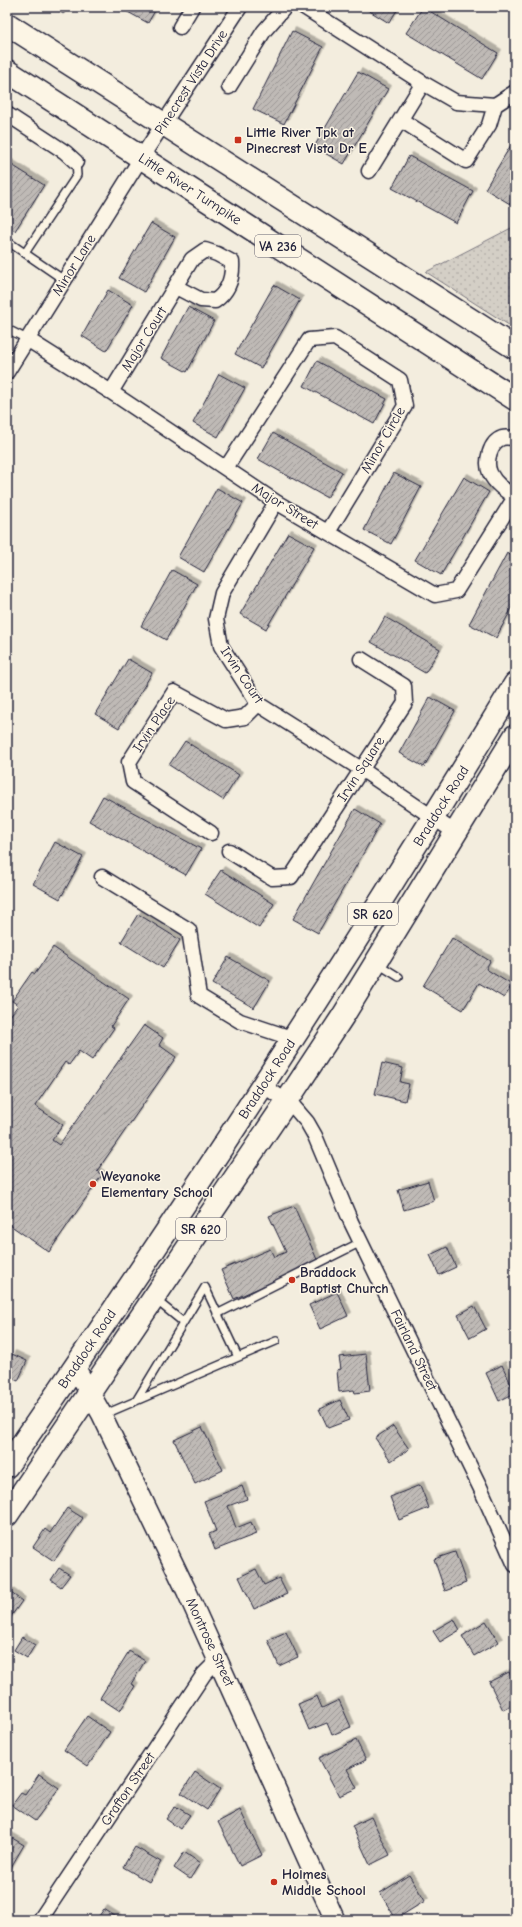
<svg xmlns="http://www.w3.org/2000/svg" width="522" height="1927" viewBox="0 0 522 1927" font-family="'Comic Neue',sans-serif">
<defs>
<pattern id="green-dots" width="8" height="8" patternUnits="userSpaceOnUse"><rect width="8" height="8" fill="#d4cfc6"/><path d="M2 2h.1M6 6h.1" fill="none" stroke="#b6b1ab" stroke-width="1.8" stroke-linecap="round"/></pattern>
<pattern id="building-hatch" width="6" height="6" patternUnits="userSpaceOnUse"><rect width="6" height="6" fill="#bfbab6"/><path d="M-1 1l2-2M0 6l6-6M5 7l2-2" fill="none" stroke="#9b9795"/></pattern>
<filter id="shadow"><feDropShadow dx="3.5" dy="-3.5" stdDeviation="0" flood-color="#0004"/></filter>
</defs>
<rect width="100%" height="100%" fill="#f3edde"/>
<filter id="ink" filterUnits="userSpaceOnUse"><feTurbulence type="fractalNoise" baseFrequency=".025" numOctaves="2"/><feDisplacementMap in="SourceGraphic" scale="8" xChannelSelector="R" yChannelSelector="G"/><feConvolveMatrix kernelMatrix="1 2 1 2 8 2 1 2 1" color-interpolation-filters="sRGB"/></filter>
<g filter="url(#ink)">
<!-- green -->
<path fill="url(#green-dots)" stroke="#7b7880" d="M515,226V329L426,272Z"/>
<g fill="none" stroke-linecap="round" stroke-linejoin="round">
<!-- stream -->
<path stroke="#75727b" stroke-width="4.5" d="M58,7L63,12"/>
</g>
<!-- building -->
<path fill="url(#building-hatch)" stroke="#22223b" filter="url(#shadow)" d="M126,7H157L148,23L124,10Z
M363,7H399L389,23Z
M423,7L498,53L482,79L406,33Z
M292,31L323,47L284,124L253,109Z
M358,72L388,89L344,164L314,147Z
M515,138V207L485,189Z
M409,156L473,191L456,223L392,188Z
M7,162L44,185L15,231L7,226Z
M151,223L175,237L144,292L119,278Z
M274,285L300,300L261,368L235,354Z
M108,290L133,305L106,351L82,336Z
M188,307L214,321L187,372L161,358Z
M317,361L387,399L374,424L304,386Z
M219,374L245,388L218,437L193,423Z
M273,433L342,472L327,498L258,459Z
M394,473L421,487L391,544L364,530Z
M464,477L489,492L441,575L415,560Z
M217,488L243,503L204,572L178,557Z
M288,533L314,547L266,629L240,614Z
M507,553L515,558V602L496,638L469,624Z
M172,570L197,584L166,640L141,626Z
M385,617L440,649L425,673L371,642Z
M128,659L152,673L119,728L95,714Z
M430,697L455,711L424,767L399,753Z
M185,741L239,775L223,800L169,765Z
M103,796L201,849L186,875L89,821Z
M355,809L380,824L318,933L293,919Z
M55,842L83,857L60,899L33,884Z
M221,870L274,904L259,928L205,894Z
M138,914L180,940L163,968L121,942Z
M452,938L490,961L486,969L512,985L504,998L479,983L463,1010L423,986Z
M53,947L129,999L111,1026L114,1028L92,1060L79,1051L69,1065L65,1062L35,1106L63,1125L52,1140L59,1145L144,1025L163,1038L159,1045L176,1057L97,1171L102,1175L49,1252L7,1223V1027L10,1023L7,1020L18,1005L12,1001L32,972L35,974Z
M228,957L270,981L254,1008L212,984Z
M382,1063L403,1068L400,1082L409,1084L405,1101L375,1094Z
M428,1181L434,1201L404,1210L398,1190Z
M294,1206L318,1262L234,1299L221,1270L270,1249L274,1257L286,1252L269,1216Z
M447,1247L456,1267L439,1275L430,1255Z
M337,1292L348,1316L320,1329L309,1305Z
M474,1306L486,1329L470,1338L458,1315Z
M12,1354L27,1361L18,1381L7,1376V1365Z
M366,1354L370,1391L355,1393L354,1390L339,1392L337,1370L341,1369L339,1357Z
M502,1365L515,1393L499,1401L486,1373Z
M340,1400L349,1420L328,1428L319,1409Z
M393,1426L409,1449L391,1461L375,1438Z
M202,1427L223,1470L195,1484L174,1440Z
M420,1485L429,1508L399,1520L390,1497Z
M242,1486L247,1499L228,1506L236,1528L251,1522L256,1534L215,1550L209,1534L216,1531L204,1501Z
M67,1508L83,1518L54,1561L33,1547L45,1529L50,1533Z
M455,1552L466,1583L445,1591L434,1559Z
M59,1568L70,1575L61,1587L51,1580Z
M256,1569L264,1585L279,1578L287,1594L254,1609L239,1577Z
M7,1590L22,1601L7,1622Z
M454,1619L460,1630L440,1642L433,1631Z
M486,1621L499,1642L474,1656L462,1636Z
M286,1632L298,1657L279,1666L268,1640Z
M22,1637L35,1645L27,1658L14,1650Z
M129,1651L145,1661L131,1684L135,1686L120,1711L100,1698Z
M509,1672L515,1684V1704L503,1710L489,1682Z
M317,1696L322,1708L339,1700L351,1727L332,1735L327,1723L309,1730L298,1704Z
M87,1716L110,1732L88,1766L64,1750Z
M356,1740L366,1760L347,1769L357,1788L339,1796L319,1758Z
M195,1772L220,1789L207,1810L181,1793Z
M39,1774L59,1788L35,1821L12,1805L21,1793L25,1795Z
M175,1806L190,1815L180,1829L166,1819Z
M240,1810L262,1855L240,1866L218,1822Z
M371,1817L390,1855L370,1865L352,1826Z
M7,1835L24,1845L7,1874Z
M135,1847L161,1862L149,1882L123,1867Z
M184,1852L200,1863L190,1879L174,1868Z
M409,1875L425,1901L396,1919L380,1893Z
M104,1909L121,1920H96Z"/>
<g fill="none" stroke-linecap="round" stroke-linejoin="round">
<defs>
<path id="lane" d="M7,241L64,280
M25,253L77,175L76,162
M7,329L27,339
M378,964L399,977
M156,1300L183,1322
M217,1314L361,1242
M136,1401L205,1287L238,1357
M103,1415L276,1341"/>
<path id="street" d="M304,7L423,83L456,102L495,105L515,92
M180,27L192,7
M229,87L264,31L285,7
M7,114L65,152L76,162
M401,120L466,161L489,125L495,105
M369,171L423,83
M27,339L111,392L276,502L435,595L456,591L515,497
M7,372L141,158L240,7
M111,392L192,259L205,250L217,254L232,262C233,279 228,292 215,301L201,300L176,287
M226,468L309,340L335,338L400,380L405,406L328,532
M515,497C506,491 495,484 490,473C485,462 490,442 502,438C506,437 511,438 515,438
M276,502L222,593L216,619L221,646L258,704L361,769L456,833
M211,833L133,782L129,762L174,692L226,720L245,717L258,704
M229,851L272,878L291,877L405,703L404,686L361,659
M102,877L189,930L199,996L240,1021L294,1039
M263,1085L294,1107L307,1122L315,1136L351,1222L480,1487L515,1565
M40,1920L204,1674L218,1660"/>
<path id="secondary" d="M75,1367L101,1413L187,1592L335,1920"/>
<path id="primary" d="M7,24L515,348
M7,71L515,399
M7,1466C184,1210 354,950 515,684
M7,1515L287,1101L343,1016L515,736"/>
</defs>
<!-- lane casing -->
<use href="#lane" stroke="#22223b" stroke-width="10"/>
<!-- street casing -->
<use href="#street" stroke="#22223b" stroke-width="17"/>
<!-- secondary casing -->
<use href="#secondary" stroke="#22223b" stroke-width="22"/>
<!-- primary casing -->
<use href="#primary" stroke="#22223b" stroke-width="25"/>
<!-- lane -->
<use href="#lane" stroke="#fcf5e5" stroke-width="7"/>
<!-- street -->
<use href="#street" stroke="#fcf5e5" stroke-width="14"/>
<!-- secondary -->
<use href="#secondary" stroke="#fcf5e5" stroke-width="19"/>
<!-- primary -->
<use href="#primary" stroke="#fcf5e5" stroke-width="22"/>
</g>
</g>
<!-- markers -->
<g fill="#c8321e" stroke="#fcf5e5" stroke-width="1.5">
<rect x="234" y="136" width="8" height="8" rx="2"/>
<circle cx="93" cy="1184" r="4"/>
<circle cx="292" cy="1280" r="4"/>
<circle cx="274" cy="1882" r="4"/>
</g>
<g text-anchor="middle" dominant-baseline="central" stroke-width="3" stroke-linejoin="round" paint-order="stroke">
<!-- shield labels -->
<g fill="#fcf5e5" stroke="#63616e" stroke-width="1">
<rect x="255" y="235" width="46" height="22" rx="3"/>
<rect x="348" y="903" width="50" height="22" rx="3"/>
<rect x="176" y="1218" width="50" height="22" rx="3"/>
</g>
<g font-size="13" font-weight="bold" fill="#22223b">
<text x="278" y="246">VA 236</text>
<text x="373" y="914">SR 620</text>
<text x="201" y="1229">SR 620</text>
</g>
<!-- street labels -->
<g font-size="14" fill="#22223b" stroke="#fcf5e5">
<text transform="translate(191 82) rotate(-57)">Pinecrest Vista Drive</text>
<text transform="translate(190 189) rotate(33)">Little River Turnpike</text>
<text transform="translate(74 265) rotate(-58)">Minor Lane</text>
<text transform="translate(144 339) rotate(-58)">Major Court</text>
<text transform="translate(383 440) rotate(-60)">Minor Circle</text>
<text transform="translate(285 506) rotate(32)">Major Street</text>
<text transform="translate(242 675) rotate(56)">Irvin Court</text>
<text transform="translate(154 724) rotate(-56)">Irvin Place</text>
<text transform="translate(361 769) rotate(-57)">Irvin Square</text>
<text transform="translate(441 806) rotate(-58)">Braddock Road</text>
<text transform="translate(267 1079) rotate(-57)">Braddock Road</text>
<text transform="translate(87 1349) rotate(-56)">Braddock Road</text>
<text transform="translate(414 1350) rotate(64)">Fairland Street</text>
<text transform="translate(210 1642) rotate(65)">Montrose Street</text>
<text transform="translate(128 1789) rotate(-56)">Grafton Street</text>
</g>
<!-- poi labels -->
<g font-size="14" font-weight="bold" fill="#22223b" stroke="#fcf5e5" text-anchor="start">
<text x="246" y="132">Little River Tpk at<tspan x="246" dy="16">Pinecrest Vista Dr E</tspan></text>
<text x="101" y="1176">Weyanoke<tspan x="101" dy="16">Elementary School</tspan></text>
<text x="300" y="1272">Braddock<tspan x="300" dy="16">Baptist Church</tspan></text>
<text x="282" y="1874">Holmes<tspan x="282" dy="16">Middle School</tspan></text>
</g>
</g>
<!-- margin -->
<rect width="522" height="1927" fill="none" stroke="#fcf5e5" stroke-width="24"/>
<rect x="12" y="12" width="498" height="1903" fill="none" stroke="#22223b" stroke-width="1.5" filter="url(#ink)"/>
</svg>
